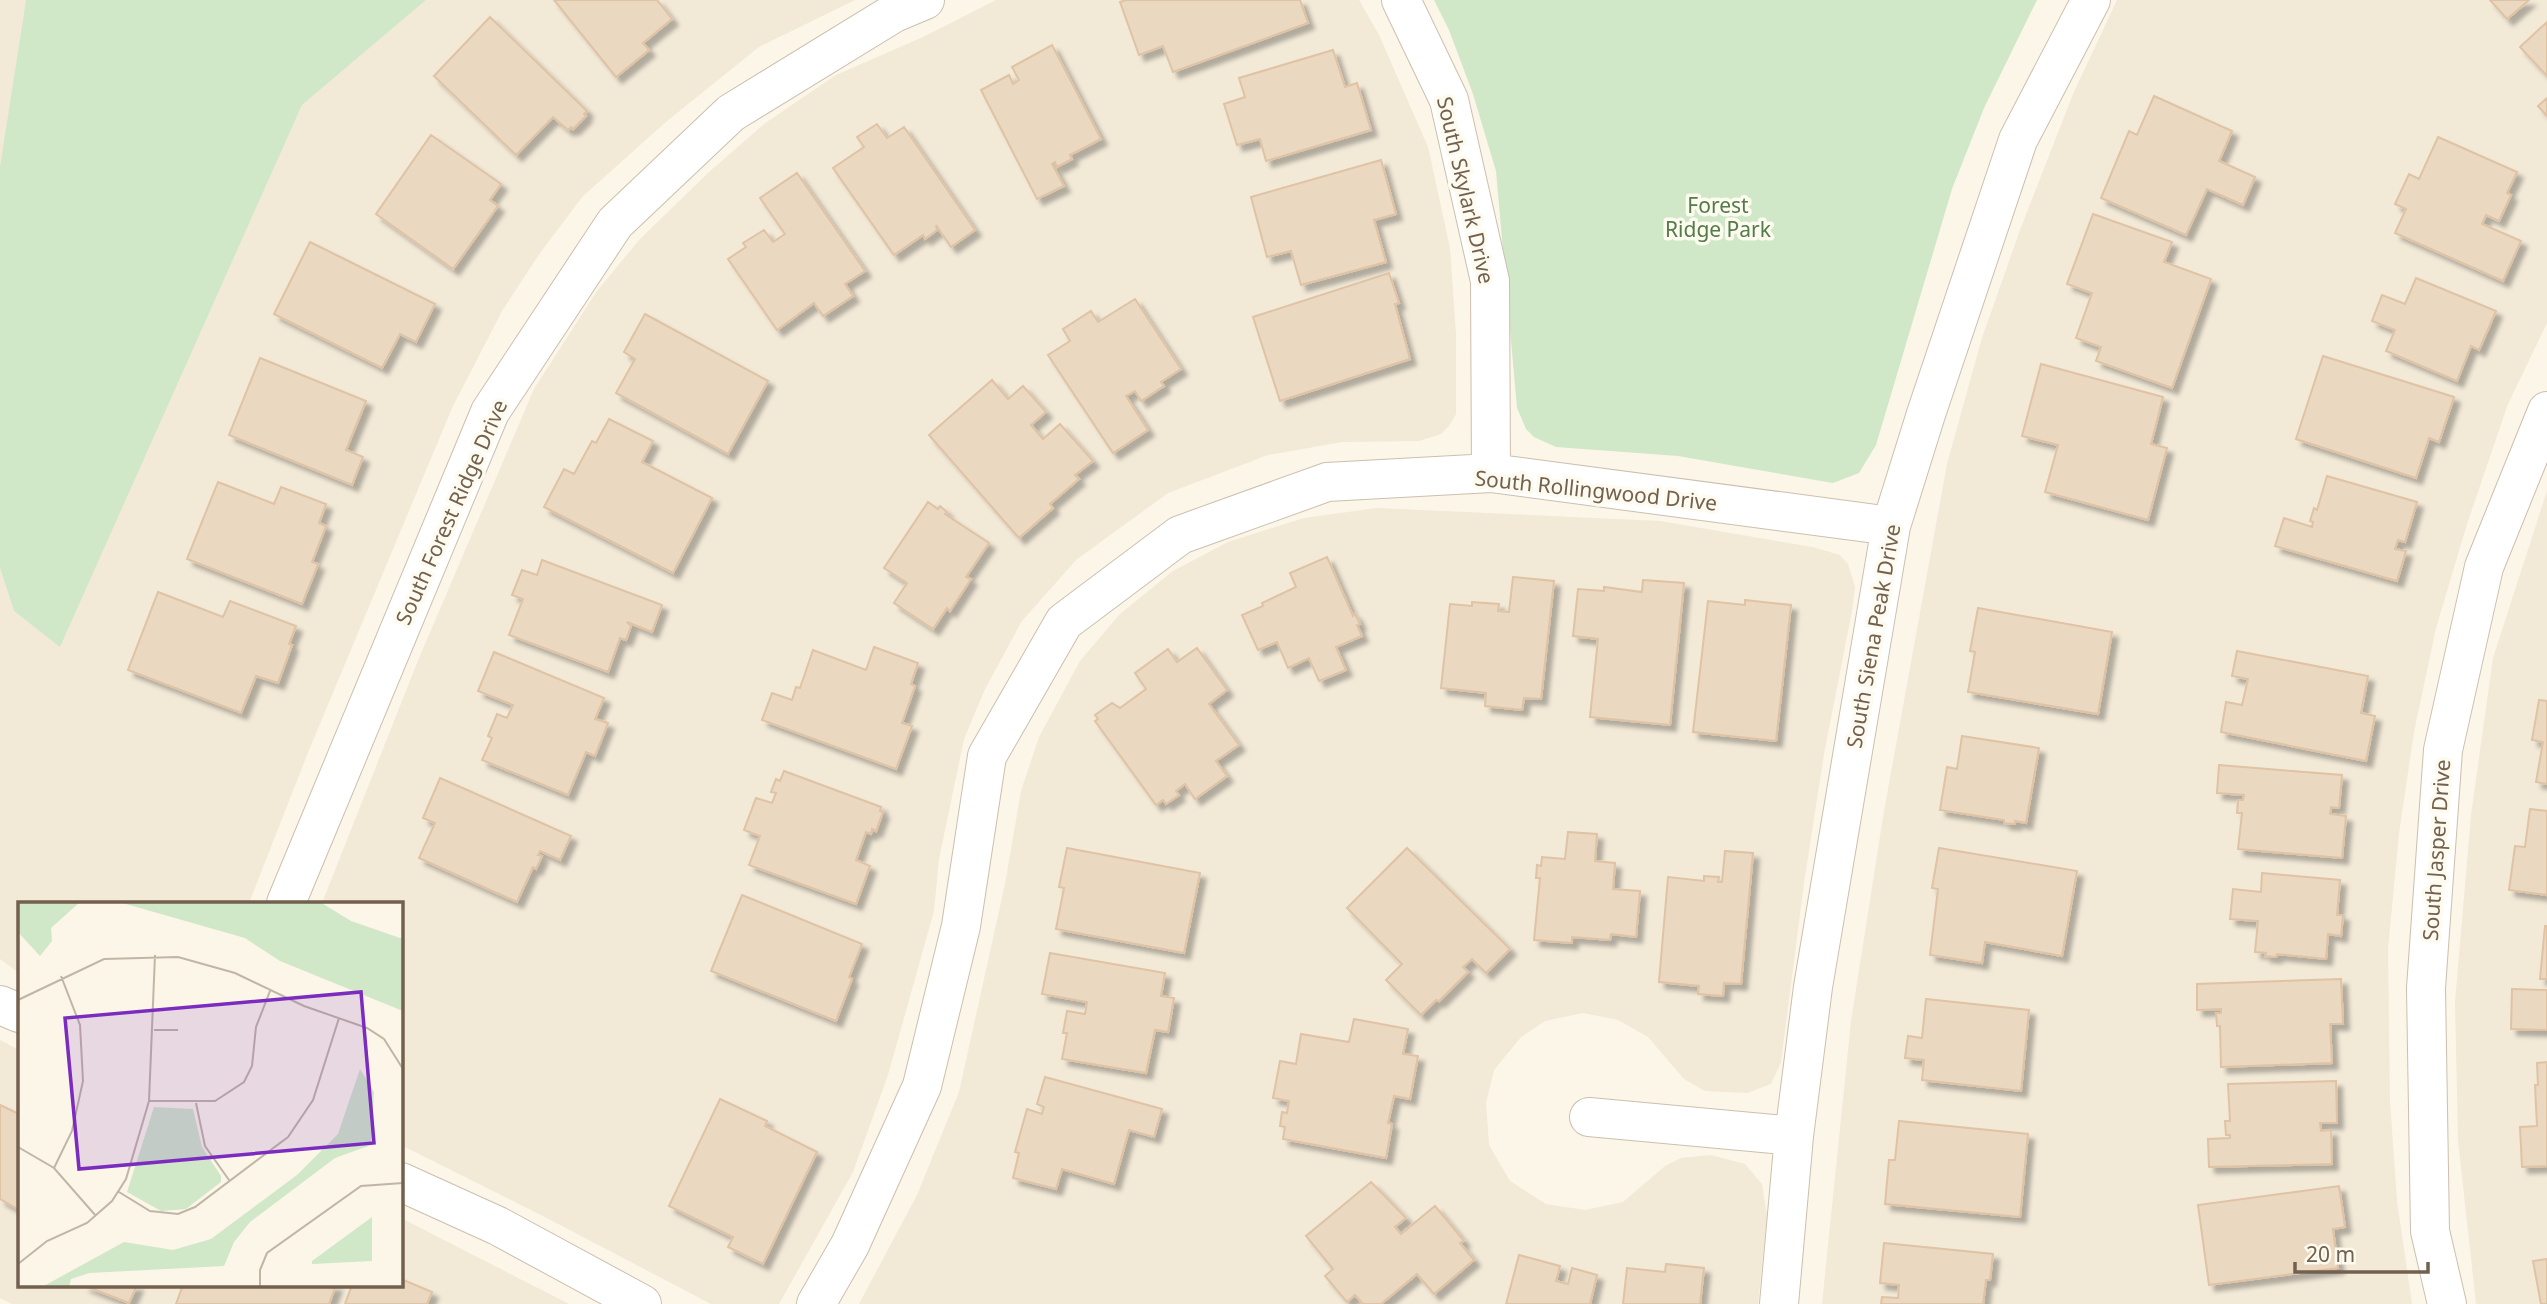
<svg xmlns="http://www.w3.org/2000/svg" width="2547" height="1304" viewBox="0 0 2547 1304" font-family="'Noto Sans',sans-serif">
<defs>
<filter id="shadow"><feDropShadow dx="6" dy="6" stdDeviation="2" flood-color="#0004"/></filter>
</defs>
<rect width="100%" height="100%" fill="#fbf6e8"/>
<!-- residential -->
<path fill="#f2e9d7" d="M0,0H26L0,166Z
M426,0H855L759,47L667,121L583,196L540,253L502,311L452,408L309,750L249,903H19V973L0,959V568L14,611L60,646L302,105Z
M996,0H1359L1379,35L1428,147L1450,248L1456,334V414L1449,426L1441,434L1419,441L1342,442L1268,455L1168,493L1076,560L1022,621L985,689L964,739L939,859L934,911L888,1075L853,1172L779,1304H711L541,1215L401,1145V903H322L417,663L534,389L597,291L640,239L708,173L764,124L836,75L923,37Z
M2117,0H2547V323L2508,404L2467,524L2436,628L2414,732L2399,833L2388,949L2390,1101L2397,1201L2412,1304H1822L1851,1021L1884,811L1947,464L1982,338L2020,230L2073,94Z
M2547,491V1304H2476L2458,1140L2455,1002L2471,815L2493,658Z
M1377,508L1660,521L1812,547L1840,555L1848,564L1855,587L1852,611L1824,754L1804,883L1781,1062L1771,1084L1747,1093L1705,1091L1684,1079L1648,1037L1618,1020L1583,1013L1545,1021L1521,1037L1494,1070L1486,1103L1489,1145L1510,1181L1546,1204L1585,1210L1623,1202L1665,1166L1681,1158L1711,1155L1745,1164L1762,1184L1767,1216L1758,1304H859L917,1195L959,1092L1005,884L1021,791L1039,737L1080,661L1120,614L1173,571L1228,542L1304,518Z
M0,1040L19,1050V1285H401V1218L569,1304H12L0,1298Z"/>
<!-- green -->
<path fill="#d0e7c8" d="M26,0H426L302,105L60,647L14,611L0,568V166Z
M1434,0H2037L1984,108L1952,189L1876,445L1859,473L1833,483L1678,456L1556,447L1534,437L1526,429L1517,408L1496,171L1473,94L1449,30Z"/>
<!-- building -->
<path fill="#ebd8c0" stroke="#dfc3a4" stroke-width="2" filter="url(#shadow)" d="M554,0H657L672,19L643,43L649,50L616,77Z
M1126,0H1300L1308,23L1173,72L1163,46L1139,55L1120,2Z
M2490,0H2529L2507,19Z
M490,17L587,111L584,114L586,116L573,129L571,127L568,130L553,117L516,155L434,76Z
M2547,22V76L2520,47Z
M1052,45L1101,139L1070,155L1072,159L1057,167L1055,162L1052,164L1064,186L1037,199L981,90L1009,75L1013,84L1019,80L1012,67Z
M1333,50L1345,87L1357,83L1371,130L1266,161L1260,139L1237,145L1224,104L1245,97L1239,78Z
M2154,96L2232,131L2219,161L2255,177L2243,205L2207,189L2186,235L2101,198L2129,131L2137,135Z
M2547,98V116L2538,106Z
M877,124L887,138L904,127L975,230L951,247L936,225L937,230L925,239L923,235L894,255L833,168L864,147L857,137Z
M431,135L501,184L490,200L498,206L453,269L376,214Z
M2438,137L2517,172L2507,193L2511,195L2499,221L2486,215L2482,224L2521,241L2503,281L2395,233L2406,209L2395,204L2409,174L2419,179Z
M1381,160L1396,214L1374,220L1386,262L1301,285L1291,251L1267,257L1251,197Z
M797,173L865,271L845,284L853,296L823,316L814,303L777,330L728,259L746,247L743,243L764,230L773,242L785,234L760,198Z
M2093,214L2172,242L2164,262L2211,279L2172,388L2096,361L2101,347L2076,338L2092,293L2067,284Z
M310,242L435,304L416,342L400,334L382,368L274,314Z
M1389,273L1399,303L1395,304L1410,359L1280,401L1253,317Z
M2416,278L2496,311L2479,350L2471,346L2457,381L2386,351L2395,330L2372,321L2382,295L2405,304Z
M1135,299L1181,369L1161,382L1164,386L1141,401L1135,391L1126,396L1148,430L1113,453L1048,355L1070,341L1063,329L1091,311L1098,322Z
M645,314L768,381L728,454L616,393L635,359L624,352Z
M2323,356L2454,397L2439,442L2429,438L2416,478L2296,439Z
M260,358L366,401L346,450L363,457L352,485L229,435Z
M2041,364L2163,397L2151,444L2167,448L2148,520L2045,492L2058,445L2022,436Z
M992,380L1008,399L1023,386L1046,412L1031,425L1043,439L1060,424L1093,461L1075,475L1079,479L1050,504L1053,508L1019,538L929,435Z
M609,419L653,441L642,462L712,498L673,573L544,507L564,469L574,474L592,441L596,443Z
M2327,476L2417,502L2405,542L2398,540L2395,549L2406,551L2397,581L2275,546L2284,518L2312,527L2313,522L2310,521L2314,508L2317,510Z
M218,482L274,504L281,487L326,504L319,523L326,526L312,562L318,564L302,604L187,559Z
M928,502L938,509L940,506L947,512L945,514L989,543L966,577L971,579L950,611L947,608L933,629L894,603L907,583L884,568Z
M1327,557L1353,616L1355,614L1360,624L1357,625L1362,636L1336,647L1346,670L1319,681L1309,658L1288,668L1277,642L1258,650L1242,615L1263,606L1262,603L1296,587L1290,573Z
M542,560L662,605L652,632L627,622L631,626L626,640L620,638L608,672L509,635L523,599L512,595L522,570L537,575Z
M1513,577L1554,581L1541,699L1524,698L1522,710L1485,706L1486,693L1441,688L1450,604L1472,606V602L1499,604L1498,611L1509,612Z
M1643,580L1684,583L1670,725L1590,717L1598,639L1573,636L1578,589L1604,591V587L1642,592Z
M158,592L223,617L230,601L296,626L289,644L292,645L278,683L256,676L241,713L128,670Z
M1745,600L1791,605L1776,741L1693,732L1708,601L1745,605Z
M1978,608L2112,632L2098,714L1968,692L1975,652L1970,651Z
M874,647L918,663L911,684L915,686L902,723L912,726L896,769L762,720L772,693L792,700L796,687L800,688L813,650L866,670Z
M1197,648L1227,690L1209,704L1239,745L1216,761L1227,776L1195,799L1185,784L1176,791L1179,795L1166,804L1163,800L1156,805L1095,721L1098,719L1095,715L1112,703L1120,708L1146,689L1135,673L1168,649L1177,662Z
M2237,651L2368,676L2361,713L2375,716L2366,761L2221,732L2226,702L2242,705L2248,679L2232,676Z
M494,652L604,698L595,719L608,723L595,756L586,752L568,795L482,760L492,738L488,736L497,714L507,718L513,705L478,691Z
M2539,700L2547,701V784L2536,782L2543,742L2532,740Z
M1962,736L2039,748L2026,823L2015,821V824L2004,823V820L1940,810L1947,767L1957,769Z
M2219,765L2342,775L2339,808L2331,807L2330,814L2346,816L2342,858L2238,849L2242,813H2237L2238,800H2243L2244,795L2217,793Z
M784,771L881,807L880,811L883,812L876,831L872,829L871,834L866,832L856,860L870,866L856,904L749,865L760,836L744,830L756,798L772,803L776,793L771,792L776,779L780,781Z
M440,778L571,836L560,860L540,851L538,855L542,856L536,869L533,867L517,902L419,858L435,823L423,818Z
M2530,809L2547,811V895L2509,890L2515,846L2525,847Z
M1568,832L1597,834L1595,861L1615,863L1613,889L1640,891L1636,937L1611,934L1610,940L1572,937V943L1534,940L1540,878H1536L1537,865L1541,866L1542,857L1565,859Z
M1067,848L1200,873L1184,953L1056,929L1064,888L1059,887Z
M1407,848L1510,949L1486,973L1472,959L1463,967L1468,972L1439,1001L1436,1000L1421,1015L1386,980L1402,964L1347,908Z
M1939,848L2077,871L2062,956L1985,942L1982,963L1930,955L1938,889L1932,888Z
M1725,851L1753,853L1741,984L1724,983L1723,996L1698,994L1699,986L1659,982L1668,877L1704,881V876L1719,877L1718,882H1722Z
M2262,873L2340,880L2337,915H2343L2341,936L2328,934L2326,959L2277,954L2276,957L2265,956L2266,953L2255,952L2258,921L2230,919L2233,889L2261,892Z
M742,895L862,944L849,977L852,979L836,1021L711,971Z
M2545,926H2547V979H2540Z
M1050,953L1165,973L1161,996L1174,998L1168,1032L1155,1030L1146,1073L1062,1059L1067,1033H1063L1067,1011L1085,1014L1087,1002L1042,994Z
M2341,979L2343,1024H2330L2332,1063L2221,1067L2220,1026H2217L2216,1013H2221V1009L2197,1010V984Z
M2512,989L2547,990V1030L2511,1029Z
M1926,999L2029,1010L2021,1091L1922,1080L1924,1060L1905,1058L1908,1036L1922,1038Z
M1354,1019L1408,1029L1403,1054L1418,1056L1410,1099L1394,1096L1388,1123L1392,1124L1386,1158L1283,1139L1285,1127L1280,1126L1282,1112L1287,1113L1289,1101L1273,1098L1280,1061L1296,1064L1301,1034L1349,1042Z
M2547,1062V1166L2522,1167L2520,1127L2537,1126L2535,1085H2538L2537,1063Z
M1045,1077L1162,1109L1154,1137L1129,1130L1114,1184L1062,1169L1056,1189L1013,1178L1019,1153L1015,1152L1027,1109L1042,1114L1044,1107L1037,1104Z
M2336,1081L2337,1123H2320L2321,1131L2331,1130L2332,1164L2209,1167L2208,1139L2230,1138V1135H2226L2225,1121H2230L2228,1084Z
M720,1099L767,1121L765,1126L817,1152L763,1264L728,1247L733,1237L669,1206Z
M0,1105L19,1114L18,1209L0,1199Z
M1899,1121L2028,1134L2020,1217L1885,1204L1889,1160H1895Z
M1371,1182L1406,1218L1395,1227L1401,1234L1435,1206L1464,1241L1460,1243L1474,1260L1434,1294L1417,1274L1381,1304H1363L1355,1295L1347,1302L1325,1276L1333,1269L1306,1236Z
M2339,1186L2345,1227L2333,1229L2338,1268L2209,1285L2198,1205Z
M1884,1243L1993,1254L1990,1280H1986L1983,1304H1881L1882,1297L1898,1298L1899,1285L1880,1283Z
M1519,1255L1560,1266L1556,1281L1568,1284L1572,1268L1597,1275L1590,1304H1506Z
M2547,1259V1304H2541L2533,1261Z
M1666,1264L1704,1268L1700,1304H1623L1627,1268L1665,1272Z
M401,1279L432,1292L427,1304H345L352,1285H401Z
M83,1285H137L129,1303Z
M183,1285H336L329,1304H176Z"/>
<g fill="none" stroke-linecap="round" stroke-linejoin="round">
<defs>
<path id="minor" d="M1401,0L1449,100L1490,281L1491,473
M286,903L490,412L615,223L731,113L894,13L925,0
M0,1005L19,1013
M1589,1117L1794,1136
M401,1182L498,1226L642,1304
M816,1304L850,1245L922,1086L961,926L987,756L1064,622L1180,535L1327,482L1491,473L1891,526
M1779,1304L1794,1136L1813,987L1891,526L1926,414L2018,140L2091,0
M2447,1304L2430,1231L2426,988L2443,750L2484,567L2547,411"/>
</defs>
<!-- minor casing -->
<use href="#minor" stroke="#ccbfaf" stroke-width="40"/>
<!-- minor -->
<use href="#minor" stroke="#fff" stroke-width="38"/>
</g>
<g text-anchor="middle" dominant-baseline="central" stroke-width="7" stroke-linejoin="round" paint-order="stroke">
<!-- street labels -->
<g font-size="21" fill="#73604e" stroke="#fdfaef">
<text transform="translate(1466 190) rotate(77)">South Skylark Drive</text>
<text transform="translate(1596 490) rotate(6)">South Rollingwood Drive</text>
<text transform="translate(451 512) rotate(-66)">South Forest Ridge Drive</text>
<text transform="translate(1873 636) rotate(-80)">South Siena Peak Drive</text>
<text transform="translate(2436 850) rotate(-86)">South Jasper Drive</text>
</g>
<!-- park labels -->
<g font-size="21" fill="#537c4a" stroke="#fdfaef">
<text x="1718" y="205">Forest<tspan x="1718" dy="24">Ridge Park</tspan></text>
</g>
</g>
<!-- overview -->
<g transform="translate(18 902)">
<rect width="385" height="385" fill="#fbf6e8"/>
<path d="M0,0H62L33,26L34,39L22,54L0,30ZM101,0H302L333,19L385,37V109L262,59L227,36ZM342,167L356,190L353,243L317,256L232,320L216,340L206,364L71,371L53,377L51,385H24L106,340L155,348L193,337L279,273L320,232ZM136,205L175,207L184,245L203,274V280L168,307L143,309L109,290ZM354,315V359L294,362V359Z" fill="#d0e7c8"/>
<path fill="none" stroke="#c1b6a5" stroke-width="2" d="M0,98L86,57L160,55L217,71L286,104L349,126L366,137L385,167M136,128H160M131,199H197L226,180L234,164L238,125L252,89M178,201L187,244L211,278M0,245L36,266L78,314M36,266L54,229L65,179L62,123L43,74M101,290L132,309L160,312L177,305L270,235L295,198L321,116M0,362L29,339L69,321L94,299L108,277L131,199L137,53M242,385V368L249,351L343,284L385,281"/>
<path fill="#7b2cbf" fill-opacity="0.15" stroke="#7b2cbf" stroke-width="3.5" d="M343,90L356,241L61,267L47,116Z"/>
<rect width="385" height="385" fill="none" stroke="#73604e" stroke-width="3.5"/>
</g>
<!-- scale -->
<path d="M2295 1262v10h133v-10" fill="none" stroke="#73604e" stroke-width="3.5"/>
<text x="2306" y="1262" font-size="21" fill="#73604e" stroke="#fdfaef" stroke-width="5" paint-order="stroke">20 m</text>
</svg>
